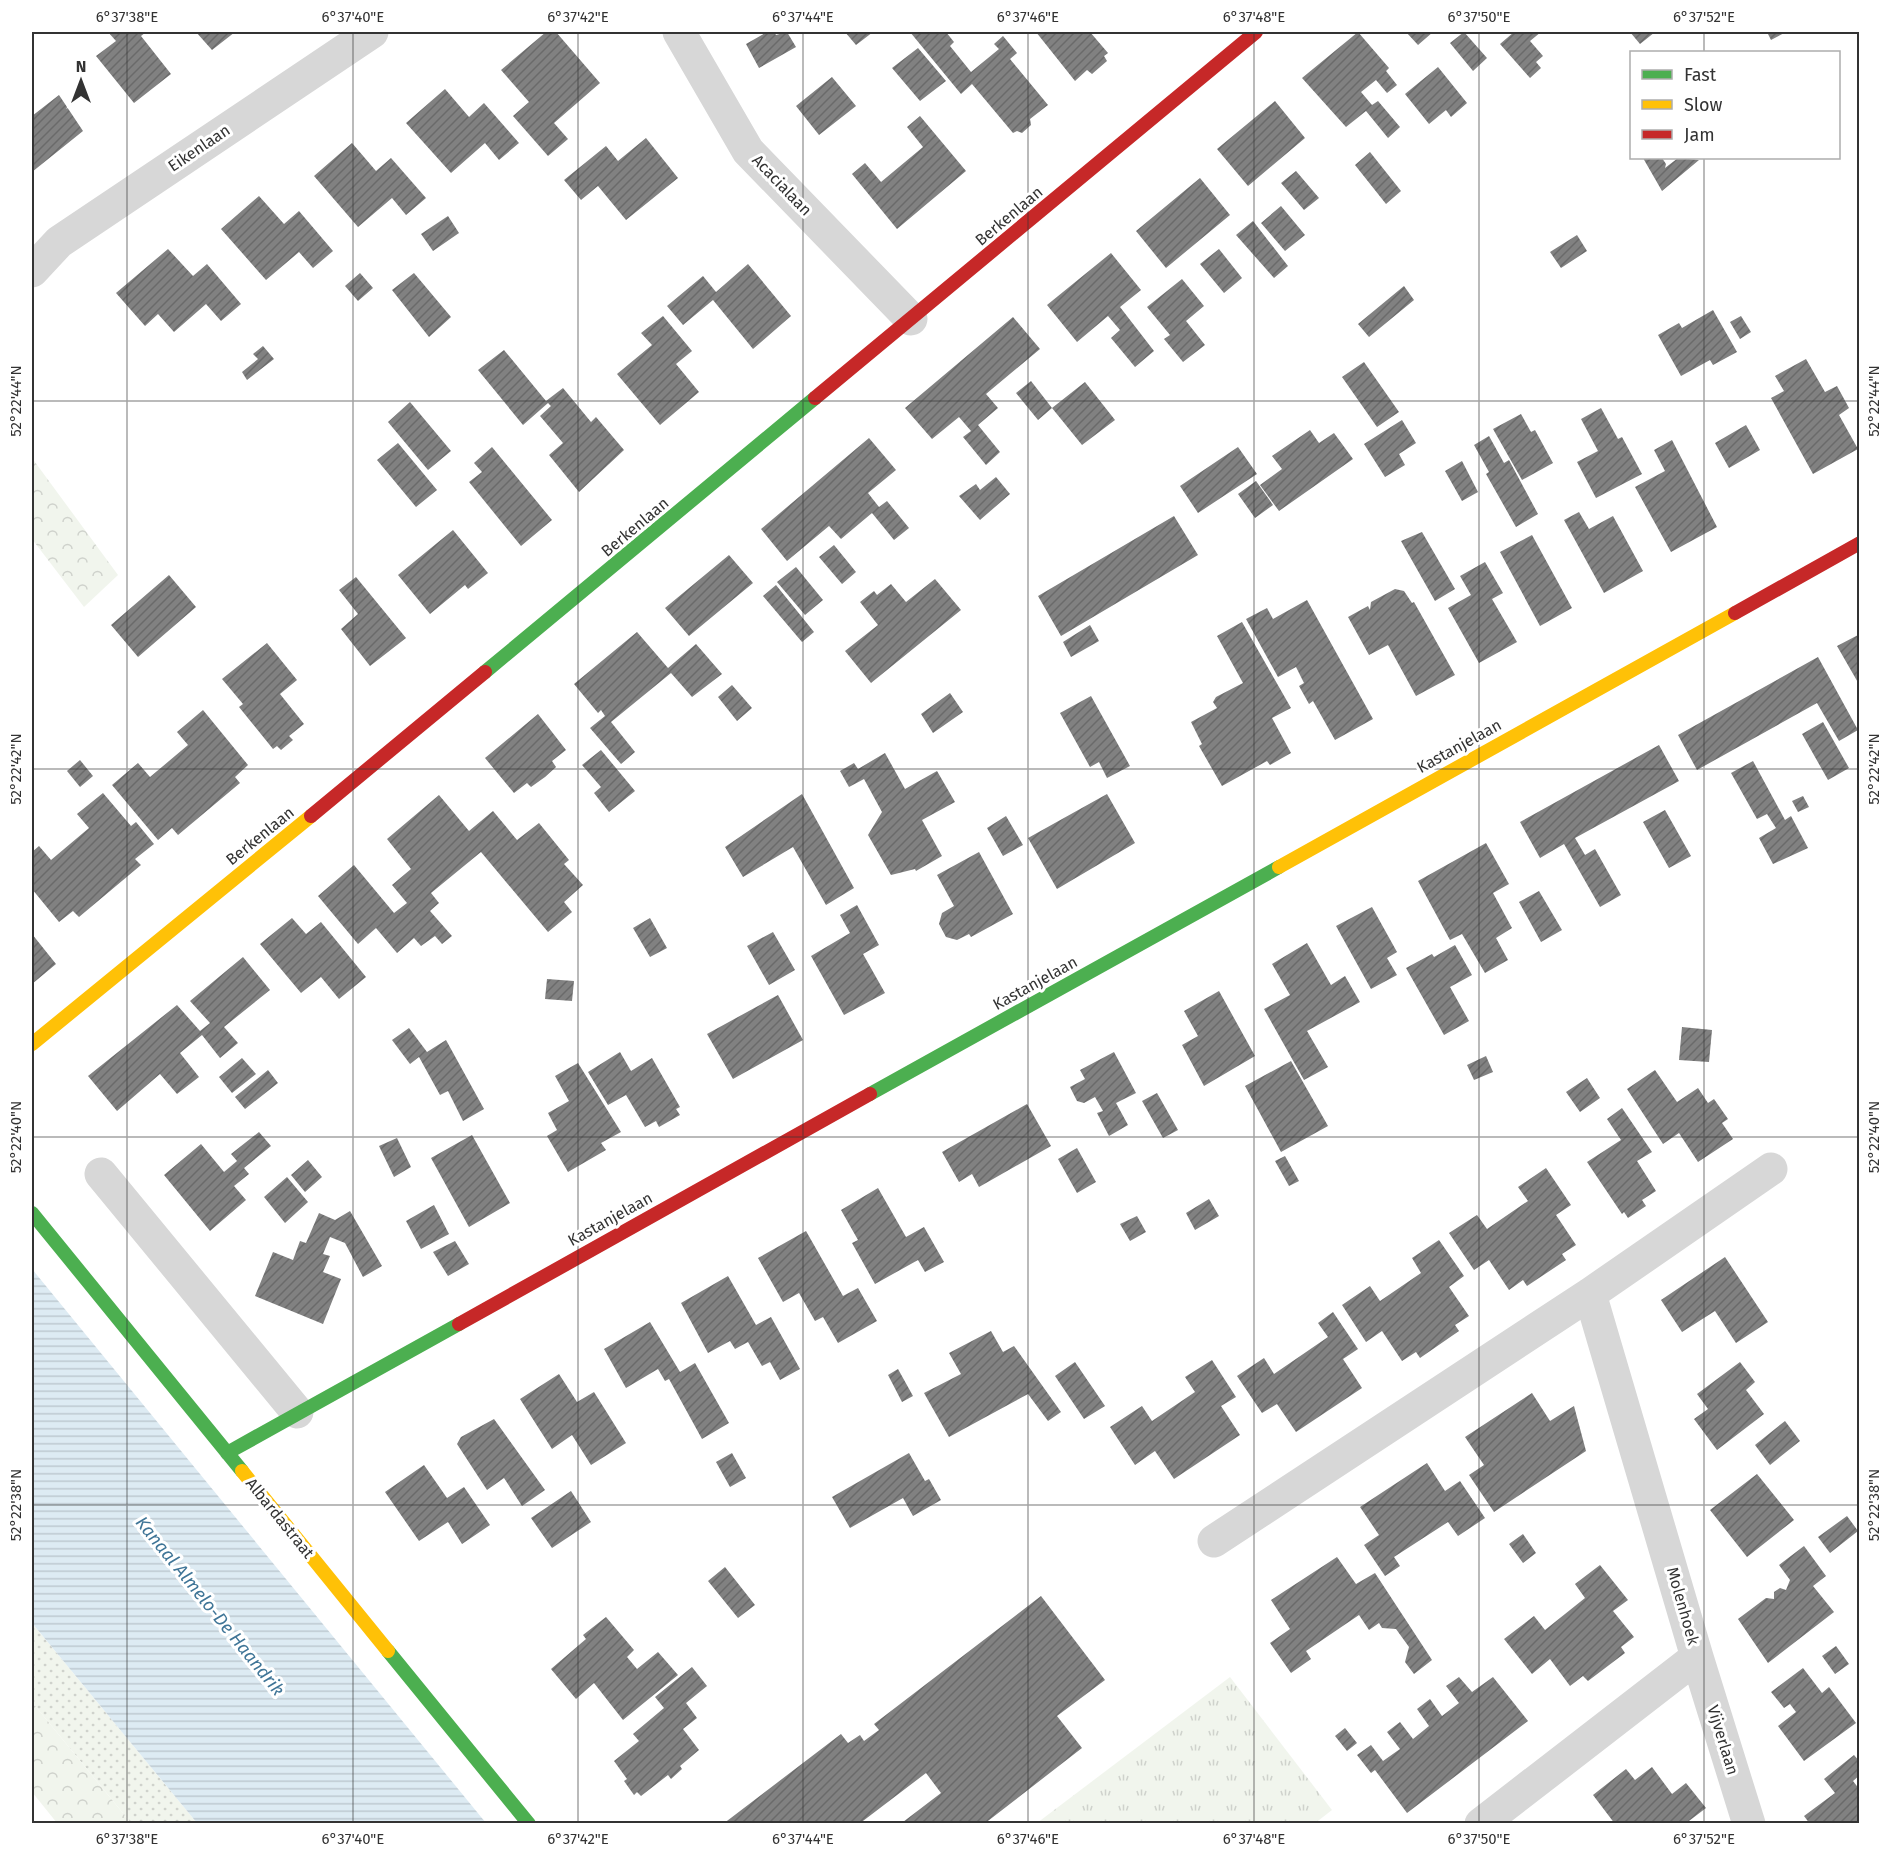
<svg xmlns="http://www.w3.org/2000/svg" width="1891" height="1855" viewBox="0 0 1891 1855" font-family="'Fira Sans',sans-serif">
<defs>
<pattern id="grass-dots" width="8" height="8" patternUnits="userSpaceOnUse" patternTransform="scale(1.5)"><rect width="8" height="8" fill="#f1f5ed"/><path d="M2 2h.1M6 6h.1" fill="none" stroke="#cfd2cc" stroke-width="1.8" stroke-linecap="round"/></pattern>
<pattern id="forest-crowns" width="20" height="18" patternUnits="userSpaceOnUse" patternTransform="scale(1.5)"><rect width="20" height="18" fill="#f1f5ed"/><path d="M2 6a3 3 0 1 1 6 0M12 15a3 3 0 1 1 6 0" fill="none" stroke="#cfd2cc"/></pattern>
<pattern id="park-tufts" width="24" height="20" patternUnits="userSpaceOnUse" patternTransform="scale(1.5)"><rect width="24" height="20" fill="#f1f5ed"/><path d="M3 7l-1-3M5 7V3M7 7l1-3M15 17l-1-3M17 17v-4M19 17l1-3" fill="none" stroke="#cfd2cc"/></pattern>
<pattern id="water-rules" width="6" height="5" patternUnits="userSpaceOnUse" patternTransform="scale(1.5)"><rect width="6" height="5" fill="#ddebf3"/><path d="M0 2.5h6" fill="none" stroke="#becad1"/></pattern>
<pattern id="building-hatch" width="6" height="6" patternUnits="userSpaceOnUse" patternTransform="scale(1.5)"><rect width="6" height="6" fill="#818181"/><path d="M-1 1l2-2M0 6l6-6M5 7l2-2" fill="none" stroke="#6a6a6a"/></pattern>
</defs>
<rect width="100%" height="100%" fill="#fff"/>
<!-- grass -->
<path fill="url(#grass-dots)" d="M32,1623L197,1823H131L32,1702Z"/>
<!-- forest -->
<path fill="url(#forest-crowns)" d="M32,458L118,575L84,607L32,539Z
M32,1702L131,1823H57L32,1792Z"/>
<!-- park -->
<path fill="url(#park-tufts)" d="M1230,1677L1332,1810L1314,1824L1037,1823Z"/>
<!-- water -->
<path fill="url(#water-rules)" d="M32,1269L486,1823H197L32,1623Z"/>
<!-- building -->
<path fill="url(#building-hatch)" d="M108,32H146L141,36L171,74L134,103L96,56L116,41Z
M196,32H235L212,50Z
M546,32H556L600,83L554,123L568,139L548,156L513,116L529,102L501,70Z
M767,32H774L776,35L787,32L796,47L759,68L746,44Z
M845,32H873L856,45Z
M910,32H946L954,42L950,46L971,72L999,49L994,44L1003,36L1017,53L1010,59L1048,105L1030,119L1031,125L1022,133L1017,131L1013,133L972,84L961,94Z
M1036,32H1090L1108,53L1104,56L1107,61L1092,74L1087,70L1075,81Z
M1358,32L1389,68L1386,71L1397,85L1387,93L1376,80L1361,92L1372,105L1378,101L1400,127L1388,138L1366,111L1346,127L1302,78Z
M1406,32H1433L1418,45Z
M1464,32L1487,58L1473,71L1450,43Z
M1514,32H1541L1530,41L1543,56L1536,62L1541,68L1530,78L1500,44Z
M1630,32H1655L1640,44Z
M1767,32H1786L1771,40Z
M918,48L946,81L920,101L892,68Z
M1438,67L1467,103L1451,117L1446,110L1429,124L1405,94Z
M832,77L856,106L819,135L796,106Z
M445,89L469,117L484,103L519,143L499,160L485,143L451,173L406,123Z
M59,95L83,131L32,172V116Z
M1275,101L1305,138L1248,186L1217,149Z
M920,116L966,171L897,229L852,174L865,163L881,182L923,147L907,127Z
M646,138L678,178L626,220L598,186L581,200L564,180L606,146L618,161Z
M352,143L376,171L391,158L426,198L406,215L392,198L358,227L314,176Z
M1370,152L1401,191L1386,204L1355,165Z
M1643,158H1662L1666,164L1665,168L1678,158L1699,160L1662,191Z
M1296,171L1319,198L1304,210L1281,183Z
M1200,178L1230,215L1166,268L1136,231Z
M259,196L284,224L299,211L333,251L313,268L299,252L266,280L221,229Z
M1281,206L1305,235L1285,251L1261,223Z
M448,216L459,233L433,251L421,234Z
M1253,221L1288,266L1274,278L1236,235Z
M1577,235L1587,251L1561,268L1550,252Z
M168,249L193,276L207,264L241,304L221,321L206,304L174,332L158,314L145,326L116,293Z
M1219,249L1242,278L1224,293L1200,264Z
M1111,253L1141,290L1120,307L1154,351L1135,367L1111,338L1120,330L1108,316L1077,342L1047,305Z
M748,264L791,316L753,349L713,300L683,325L667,306L703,276L716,292Z
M360,273L373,288L358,301L345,286Z
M414,273L451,317L429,337L392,290Z
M1182,279L1204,306L1186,321L1205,345L1183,362L1164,339L1170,335L1147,307Z
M1404,286L1414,300L1369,337L1358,324Z
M1713,310L1737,352L1713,365L1710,360L1681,376L1658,335L1679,323L1682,328Z
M663,316L692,351L676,364L699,392L660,425L617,374L652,345L641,333Z
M1741,316L1751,332L1740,339L1730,322Z
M1013,317L1040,349L986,394L998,408L978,425L1000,452L986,465L963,437L971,431L959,417L932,439L905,408Z
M263,346L274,359L247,380L242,372L258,359L253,354Z
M504,350L546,401L563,388L591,422L596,417L624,450L579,492L549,455L563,443L540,416L551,406L548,403L523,425L478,370Z
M1806,359L1825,392L1837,386L1849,408L1839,415L1858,449L1813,474L1771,398L1784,391L1775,376Z
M1364,362L1399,412L1377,427L1342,377Z
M1031,381L1052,408L1038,420L1016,393Z
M1085,382L1115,420L1082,445L1052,408Z
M410,402L451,451L428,470L388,422Z
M1601,408L1618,439L1622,437L1642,474L1596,498L1577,462L1598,451L1581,419Z
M1521,414L1531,432L1535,430L1553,463L1522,480L1493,429Z
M1402,420L1416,443L1399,454L1405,465L1385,477L1364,444Z
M1746,425L1760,450L1729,468L1715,443Z
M1310,430L1319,443L1334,433L1353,459L1279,511L1260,485L1282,469L1272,456Z
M1489,436L1504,463L1509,460L1538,514L1516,527L1486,474L1489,472L1474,445Z
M869,438L896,470L868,493L879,507L887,501L909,528L894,540L872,513L841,539L829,526L787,561L761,529Z
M1672,440L1717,527L1671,552L1635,487L1665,471L1654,450Z
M398,443L437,490L416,507L377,460Z
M492,447L552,520L521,546L469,482L482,472L474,463Z
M1238,447L1257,474L1198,513L1180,486Z
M1462,461L1478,492L1462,501L1445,471Z
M996,477L1010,494L980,520L959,496L976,484L980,490Z
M1256,481L1273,505L1255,518L1238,494Z
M1579,512L1589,529L1613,516L1643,571L1604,593L1564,520Z
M1174,516L1198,555L1061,636L1038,596Z
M453,530L488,573L468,589L465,585L430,614L398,575Z
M1422,532L1455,589L1435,601L1401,541Z
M1532,535L1572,608L1540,626L1500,552Z
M834,545L856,572L842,584L819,557Z
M729,555L753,583L689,636L665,608Z
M1485,562L1503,593L1492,599L1517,642L1479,663L1448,608L1471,595L1460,576Z
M796,567L823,600L805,615L777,582Z
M169,575L196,607L138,657L111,625Z
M356,577L406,638L370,666L341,629L358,614L339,590Z
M935,579L961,610L871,683L845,651L878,625L860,602L874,591L877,595L891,584L906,602Z
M776,585L814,632L802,642L763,596Z
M1395,589L1404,591L1412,603L1414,602L1455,675L1416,696L1388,645L1369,655L1348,617L1368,606L1370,610L1371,602Z
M1307,600L1373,719L1335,740L1313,701L1309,704L1299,686L1304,683L1296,667L1278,677L1246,619L1267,608L1273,619Z
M1242,622L1291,708L1272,718L1291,753L1270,765L1267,761L1222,786L1199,746L1202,744L1191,722L1217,708L1213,702L1216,697L1243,683L1217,636Z
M1090,625L1099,641L1071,657L1063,642Z
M637,632L668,668L696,644L722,674L692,697L671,673L611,722L635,752L621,764L590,728L605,716L601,710L598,713L574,684Z
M1860,634V686L1837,646Z
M267,643L297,680L280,694L304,724L289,736L293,740L281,750L277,746L273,749L239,707L243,704L222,679Z
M1818,657L1858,730L1839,741L1817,703L1697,770L1678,735Z
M732,685L752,708L737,721L718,697Z
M950,693L963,712L933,733L921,714Z
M1091,696L1130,766L1107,778L1099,762L1090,767L1060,713Z
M203,710L248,765L235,777L240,783L178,835L172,828L158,840L112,785L138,763L150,777L188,745L177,732Z
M538,714L566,750L552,761L556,767L545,777L531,787L527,783L514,793L485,758Z
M1823,722L1849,768L1828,780L1802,734Z
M1659,745L1679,781L1575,838L1585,855L1595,849L1621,895L1600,907L1564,844L1540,858L1520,822Z
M601,750L635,791L609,812L594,793L601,787L582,765Z
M885,753L905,789L937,771L955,802L922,820L942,856L916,871L915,869L891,875L868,835L882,812L864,779L849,787L840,771L854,763L858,769Z
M80,760L93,776L80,787L67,771Z
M1753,761L1785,820L1791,816L1808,848L1773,864L1759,838L1776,828L1767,814L1757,819L1731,773Z
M103,793L131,826L136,822L154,844L135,859L141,865L79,917L73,911L59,922L32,889V852L39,846L51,860L89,828L77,814Z
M802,794L854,888L826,905L793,847L743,877L725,847Z
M1107,794L1135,843L1057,889L1028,838Z
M439,795L469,831L493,811L517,840L539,823L569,860L564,864L583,885L564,902L572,912L548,932L481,852L431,893L439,903L430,911L452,936L442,944L435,936L421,946L414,938L397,953L376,928L358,944L318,896L354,865L394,913L407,903L392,885L411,869L387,839Z
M1803,796L1809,807L1798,812L1792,801Z
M1665,810L1691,856L1669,868L1643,822Z
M1006,816L1023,845L1003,856L987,828Z
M1486,843L1509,884L1493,893L1512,928L1496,938L1508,960L1485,973L1462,934L1450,940L1418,881Z
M979,852L1013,914L971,937L969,934L957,940L946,937L939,924L942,913L954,906L937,875Z
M1539,891L1562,930L1541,942L1519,902Z
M857,905L879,945L863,954L885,993L844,1015L811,956L850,933L840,915Z
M1372,907L1397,952L1387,958L1397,975L1371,989L1336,926Z
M292,918L306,934L321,922L366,977L339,999L321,977L301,993L260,944Z
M650,918L667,948L650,957L633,928Z
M773,932L795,970L769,985L747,946Z
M32,934L56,964L32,984Z
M1307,943L1331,985L1345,976L1360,1002L1307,1031L1328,1067L1304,1080L1264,1009L1290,995L1272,964Z
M1455,945L1472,975L1450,987L1469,1021L1444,1035L1406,968L1432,954L1434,957Z
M243,957L270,990L224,1027L238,1043L220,1058L202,1035L180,1053L199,1077L177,1094L160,1074L117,1111L88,1076L177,1005L200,1031L210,1023L190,1001Z
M547,979L574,981L572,1001L545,999Z
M1219,991L1255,1056L1204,1086L1182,1045L1198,1036L1184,1011Z
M778,995L803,1040L733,1079L707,1034Z
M1682,1027L1712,1030L1709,1062L1679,1060Z
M409,1028L427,1052L446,1040L484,1109L463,1121L448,1091L440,1095L419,1057L410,1064L392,1040Z
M620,1052L631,1071L652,1058L680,1107L676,1109L680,1115L659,1127L656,1121L645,1127L626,1095L608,1105L588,1072Z
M1114,1052L1136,1093L1116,1103L1128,1125L1109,1136L1097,1113L1103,1111L1095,1097L1084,1103L1077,1101L1070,1087L1085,1079L1080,1070Z
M1486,1056L1493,1072L1474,1080L1467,1065Z
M242,1058L256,1074L232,1093L219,1077Z
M1291,1061L1328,1126L1281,1152L1245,1086Z
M578,1063L621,1132L601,1143L606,1150L568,1172L547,1136L557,1130L548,1113L569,1101L555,1076Z
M268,1070L278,1083L245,1109L235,1097Z
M1655,1070L1677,1102L1698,1088L1708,1103L1714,1099L1728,1119L1722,1123L1733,1139L1698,1162L1679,1133L1663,1144L1627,1089Z
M1587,1078L1600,1098L1580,1112L1566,1092Z
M1157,1093L1178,1130L1163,1138L1142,1101Z
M1027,1104L1051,1146L979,1187L972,1174L959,1182L942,1152Z
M1622,1108L1652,1152L1637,1161L1656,1191L1642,1200L1646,1206L1628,1218L1624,1212L1622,1214L1587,1162L1621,1140L1607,1119Z
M259,1132L271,1146L244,1168L249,1174L234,1186L246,1200L210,1231L164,1175L201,1144L224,1172L237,1161L231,1154Z
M472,1135L510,1203L469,1227L431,1158Z
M397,1138L411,1167L394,1177L379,1146Z
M1077,1148L1096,1182L1077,1193L1058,1159Z
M1285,1156L1299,1181L1289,1186L1275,1161Z
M308,1160L322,1177L305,1192L291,1175Z
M1546,1168L1571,1205L1556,1215L1576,1245L1562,1254L1566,1260L1527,1286L1523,1280L1509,1290L1489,1260L1474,1270L1449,1233L1477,1215L1487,1229L1528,1201L1518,1187Z
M287,1177L308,1202L285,1223L264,1197Z
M878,1188L906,1237L924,1227L944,1262L925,1272L918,1260L875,1284L852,1243L858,1240L841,1210Z
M1209,1199L1219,1216L1195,1230L1186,1213Z
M434,1205L449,1234L421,1249L406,1221Z
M350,1211L382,1266L363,1277L345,1243L330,1237L323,1254L330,1256L323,1272L341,1279L323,1324L255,1296L273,1252L293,1260L300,1241L306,1243L319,1213L335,1220Z
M1137,1216L1146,1232L1130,1241L1120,1224Z
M806,1231L843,1296L858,1288L877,1321L838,1343L823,1317L815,1321L799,1293L783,1302L758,1258Z
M1439,1240L1464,1276L1449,1287L1469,1316L1455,1325L1459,1331L1420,1358L1416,1352L1402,1361L1382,1331L1366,1342L1342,1305L1370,1286L1380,1301L1421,1273L1412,1258Z
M455,1241L469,1264L448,1276L433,1252Z
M1725,1257L1768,1322L1736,1343L1715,1311L1682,1332L1661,1300Z
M728,1276L756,1325L771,1317L800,1369L780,1380L770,1362L762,1366L748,1342L735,1349L730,1341L708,1353L681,1303Z
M1333,1312L1358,1349L1343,1359L1362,1388L1296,1432L1277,1404L1262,1413L1237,1376L1264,1358L1274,1374L1328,1337L1318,1323Z
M650,1322L680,1372L695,1363L729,1423L702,1439L669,1379L665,1381L658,1369L626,1388L604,1349Z
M991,1331L1003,1352L1014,1346L1061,1412L1048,1421L1028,1394L949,1437L924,1393L961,1374L949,1353Z
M1212,1360L1236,1397L1221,1406L1240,1435L1174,1479L1155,1451L1135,1465L1110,1427L1142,1406L1152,1421L1195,1392L1185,1377Z
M1075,1362L1105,1406L1084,1419L1055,1376Z
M1740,1362L1755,1382L1746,1390L1764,1414L1717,1450L1694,1419L1708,1409L1697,1394Z
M898,1369L913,1396L902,1402L888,1375Z
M559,1374L577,1402L594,1392L626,1443L591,1465L572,1435L552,1449L520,1399Z
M1532,1393L1550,1421L1574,1406L1586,1451L1494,1512L1469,1475L1484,1465L1465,1437Z
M494,1419L545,1490L522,1506L504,1478L487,1490L457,1444L461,1437Z
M1785,1421L1800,1441L1770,1465L1755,1445Z
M732,1453L746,1478L730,1487L716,1462Z
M909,1453L925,1481L929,1479L941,1500L913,1516L903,1498L850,1528L832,1497Z
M1427,1463L1445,1491L1460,1481L1485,1518L1458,1536L1448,1522L1394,1557L1400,1566L1385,1576L1364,1545L1379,1535L1360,1507Z
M424,1465L447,1498L464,1487L490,1525L462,1544L448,1522L419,1541L385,1492Z
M1757,1474L1794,1520L1747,1557L1710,1510Z
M571,1491L591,1522L552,1548L531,1518Z
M1847,1516L1858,1531L1830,1553L1818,1537Z
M1523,1534L1536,1553L1523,1563L1509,1544Z
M1804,1546L1826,1576L1813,1586L1834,1612L1768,1663L1738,1619L1766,1598L1774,1599V1592L1780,1588L1786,1590L1790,1580L1779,1565Z
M1337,1557L1356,1584L1375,1573L1432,1660L1414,1674L1405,1662L1409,1647L1396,1629L1382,1628L1379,1623L1369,1630L1359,1615L1306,1651L1311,1659L1291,1673L1270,1643L1290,1629L1271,1600Z
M1600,1565L1628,1600L1613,1611L1634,1637L1621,1647L1625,1653L1588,1681L1583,1676L1570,1686L1550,1659L1532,1674L1504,1639L1534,1616L1545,1630L1585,1598L1575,1584Z
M725,1567L755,1605L738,1618L708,1581Z
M1041,1596L1105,1680L1057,1716L1082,1748L984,1824H904L903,1822L941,1793L926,1773L859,1824H723L841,1734L848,1743L860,1735L864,1741L879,1730L874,1724Z
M606,1617L634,1650L627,1657L637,1669L658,1652L678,1675L623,1720L594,1683L576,1699L551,1669L586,1639L583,1635Z
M1836,1646L1849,1664L1835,1674L1822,1656Z
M692,1667L707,1686L686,1703L697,1718L683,1729L699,1750L680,1766L682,1769L671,1779L668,1775L641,1796L637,1792L634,1795L624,1781L627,1779L614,1761L639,1741L633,1734L664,1708L655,1697Z
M1803,1668L1822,1693L1829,1687L1856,1723L1804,1761L1778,1726L1796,1712L1790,1704L1784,1708L1771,1692Z
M1459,1677L1472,1692L1493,1677L1528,1721L1407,1813L1375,1770L1371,1773L1357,1755L1371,1745L1383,1761L1400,1749L1387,1732L1400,1722L1413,1739L1429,1726L1417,1709L1430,1699L1442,1716L1459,1703L1446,1686Z
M1345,1728L1357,1743L1347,1751L1335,1736Z
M1854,1755L1860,1762V1775L1853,1781L1860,1790V1824H1810L1804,1816L1835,1793L1824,1779Z
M1652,1767L1672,1794L1686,1783L1706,1808L1685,1824H1615L1593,1795L1626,1769L1635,1780Z"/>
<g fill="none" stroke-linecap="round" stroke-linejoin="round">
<!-- street -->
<path stroke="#d7d7d7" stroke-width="33" d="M679,32L748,151L911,319
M32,271L59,242L372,32
M101,1174L297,1412
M1214,1541L1590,1294L1771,1169
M1697,1657L1749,1824
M1481,1824L1697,1657L1590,1294"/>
<!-- fast -->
<path stroke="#4caf50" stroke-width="14" d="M485,672L815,398
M870,1094L1279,867
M32,1213L242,1471
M227,1453L459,1324
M388,1651L529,1824"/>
<!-- slow -->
<path stroke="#ffc107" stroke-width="14" d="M1279,867L1735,613
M32,1044L311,816
M242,1471L388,1651"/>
<!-- jam -->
<path stroke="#c62828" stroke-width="14" d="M815,398L1256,32
M1735,613L1860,543
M311,816L485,672
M459,1324L870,1094"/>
</g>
<!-- ticks -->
<path fill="none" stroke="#333" stroke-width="1.5" stroke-opacity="0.45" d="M127,32V1824M353,32V1824M578,32V1824M803,32V1824M1028,32V1824M1254,32V1824M1479,32V1824M1704,32V52M32,33H1860M1704,158V1824M32,401H1860M32,769H1860M32,1137H1860M32,1505H1860"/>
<g text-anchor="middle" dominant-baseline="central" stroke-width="6" stroke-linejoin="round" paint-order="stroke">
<!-- street labels -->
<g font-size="16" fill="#333" stroke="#fff">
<text transform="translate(199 148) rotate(-34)">Eikenlaan</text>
<text transform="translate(782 185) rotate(46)">Acacialaan</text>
<text transform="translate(1009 216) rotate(-40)">Berkenlaan</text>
<text transform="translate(635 527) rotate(-40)">Berkenlaan</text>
<text transform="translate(1459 746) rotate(-29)">Kastanjelaan</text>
<text transform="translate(260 836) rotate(-39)">Berkenlaan</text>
<text transform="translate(1035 983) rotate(-29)">Kastanjelaan</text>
<text transform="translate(610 1219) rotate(-29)">Kastanjelaan</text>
<text transform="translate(280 1518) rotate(51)">Albardastraat</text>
<text transform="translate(1683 1606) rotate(74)">Molenhoek</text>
<text transform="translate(1723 1740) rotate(73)">Vijverlaan</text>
</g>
<!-- water labels -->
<g font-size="18" font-style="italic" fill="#3f7597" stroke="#fff">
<text transform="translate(210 1606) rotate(51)">Kanaal Almelo-De Haandrik</text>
</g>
</g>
<!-- border -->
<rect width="1891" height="1855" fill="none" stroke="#ffffff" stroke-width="66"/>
<!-- legend -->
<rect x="1630" y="51" width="210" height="108" fill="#ffffff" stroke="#adadad" stroke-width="1.5"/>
<rect x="1642" y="70" width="30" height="9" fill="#4caf50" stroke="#adadad" stroke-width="1.5"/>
<text x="1684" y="81" font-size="18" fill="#333333">Fast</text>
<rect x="1642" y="100" width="30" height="9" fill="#ffc107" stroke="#adadad" stroke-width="1.5"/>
<text x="1684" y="111" font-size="18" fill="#333333">Slow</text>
<rect x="1642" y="130" width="30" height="9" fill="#c62828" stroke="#adadad" stroke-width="1.5"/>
<text x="1684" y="141" font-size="18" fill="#333333">Jam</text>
<!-- north arrow -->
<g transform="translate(81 81)" stroke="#ffffff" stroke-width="4.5" paint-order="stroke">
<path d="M0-4.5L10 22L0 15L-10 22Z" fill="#333333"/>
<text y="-9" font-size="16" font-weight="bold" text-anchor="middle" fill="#333333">N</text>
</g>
<rect x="33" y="33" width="1825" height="1789" fill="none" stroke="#333" stroke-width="2"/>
<g font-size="15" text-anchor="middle" fill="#333">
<text x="127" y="22">6°37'38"E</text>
<text x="353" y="22">6°37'40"E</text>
<text x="578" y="22">6°37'42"E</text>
<text x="803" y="22">6°37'44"E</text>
<text x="1028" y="22">6°37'46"E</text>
<text x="1254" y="22">6°37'48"E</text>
<text x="1479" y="22">6°37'50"E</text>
<text x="1704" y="22">6°37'52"E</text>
<text transform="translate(16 401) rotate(-90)" y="5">52°22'44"N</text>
<text transform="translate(1874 401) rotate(-90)" y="5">52°22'44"N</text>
<text transform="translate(16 769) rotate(-90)" y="5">52°22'42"N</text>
<text transform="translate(1874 769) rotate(-90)" y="5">52°22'42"N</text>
<text transform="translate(16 1137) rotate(-90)" y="5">52°22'40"N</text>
<text transform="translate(1874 1137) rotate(-90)" y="5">52°22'40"N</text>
<text transform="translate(16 1505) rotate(-90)" y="5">52°22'38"N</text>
<text transform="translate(1874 1505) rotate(-90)" y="5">52°22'38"N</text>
<text x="127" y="1844">6°37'38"E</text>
<text x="353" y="1844">6°37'40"E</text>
<text x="578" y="1844">6°37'42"E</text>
<text x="803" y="1844">6°37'44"E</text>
<text x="1028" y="1844">6°37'46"E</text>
<text x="1254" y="1844">6°37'48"E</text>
<text x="1479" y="1844">6°37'50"E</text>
<text x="1704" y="1844">6°37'52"E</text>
</g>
</svg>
